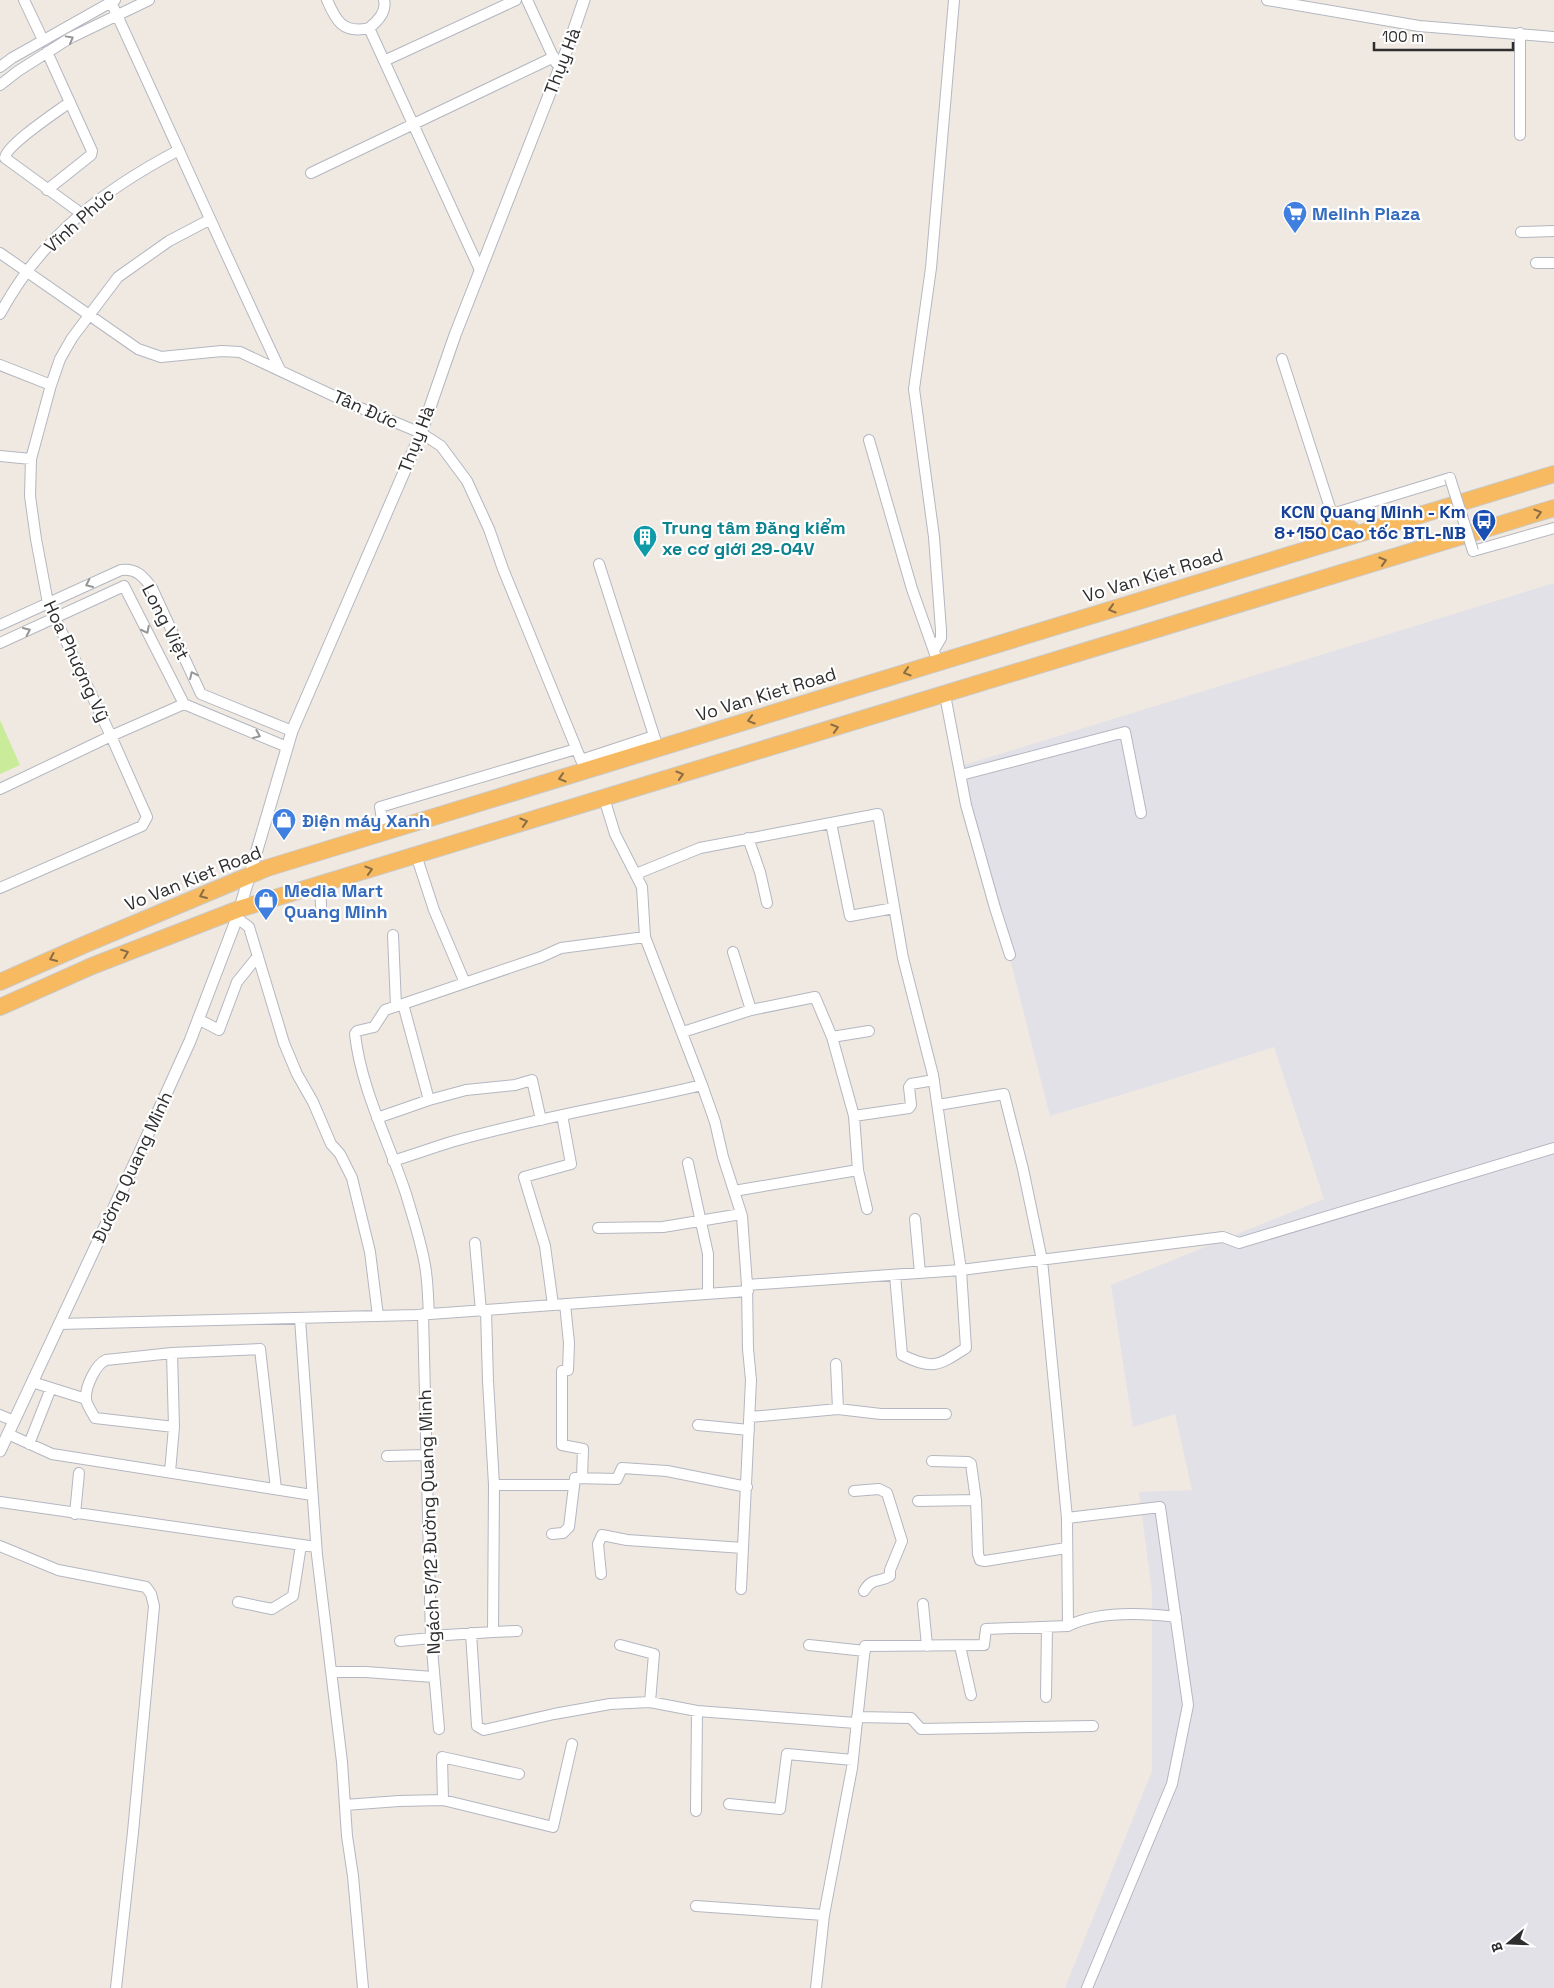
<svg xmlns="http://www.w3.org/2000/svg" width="1554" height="1988" viewBox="0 0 1554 1988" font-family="'Space Grotesk',sans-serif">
<rect width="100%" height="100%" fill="#efe9e1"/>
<!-- industrial -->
<path fill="#e3e1e8" d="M1554,583V1988H1065L1152,1771V1592L1139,1492L1192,1490L1175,1414L1133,1427L1111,1285L1324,1199L1274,1047L1157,1084L1050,1116L961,766Z"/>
<!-- pitch -->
<path fill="#c9ec9a" d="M0,720L20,765L0,774Z"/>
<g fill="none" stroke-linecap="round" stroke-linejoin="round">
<defs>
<path id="minor" d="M24,0L43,40
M110,0C167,123 222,247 280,370
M327,0C336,21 343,34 369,28L480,270
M527,0L556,63
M1267,0L1419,26L1554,37
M369,28C378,21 387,12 384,0
M1520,33V135
M384,61L516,0
M0,67L12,58L115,0
M0,85L18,71L70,38L149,0
M70,102C58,111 6,145 5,158L82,214
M311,173L554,57
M47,190L91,155L92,151L47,52
M1521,232L1554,231
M0,253L138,349L161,357L222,351L240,352L351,404L421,433L441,446L467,481L489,529L503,569L581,760L587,770
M1536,263H1554
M0,314C42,236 103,190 179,150
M1282,359L1332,514L1450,478
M0,365L51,385
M869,440L912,589L935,654
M0,456L31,459
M1473,551L1554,528
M599,564L658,748
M124,586L184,704L287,747
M0,625L121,570C136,568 143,576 152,588L201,694L292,731
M0,643L124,586
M934,650L941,638V630L934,537L914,389L931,268L954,0
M945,695L966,805L995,908L1010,955
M581,760L654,736
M961,775L1125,732L1141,813
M0,789L111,736L184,704
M604,798L615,834L642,887L645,937L702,1085L715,1122L723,1157L742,1216L747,1285L748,1349L751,1380L741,1589
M831,823L850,916L894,908
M384,832L380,807L576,749
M748,838L760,872L767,903
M416,855L434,910L465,983
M636,874L700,848L878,814L903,958L933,1075L961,1270L966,1348C938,1366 933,1370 902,1355L895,1275
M320,884L321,906
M0,888L142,826L147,817L111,736L48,603L36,539L30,496L31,459L51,385L60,359L72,338L118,277L169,241L209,220
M237,918L249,927L284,1043L297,1074L313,1102L331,1144L340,1154L352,1178L370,1252L378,1316
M393,935L396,1006
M733,952L751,1010
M403,1004L541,957L561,948L645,937
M198,1019L219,1030L237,982L258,956
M683,1032L751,1010L815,997L832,1037L854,1116L858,1170L867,1209
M832,1037L869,1031
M429,1100L466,1090L515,1085L532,1080L541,1120
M854,1116L909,1108L911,1105L909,1087L911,1084L934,1080
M377,1118L429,1100L403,1004L385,1010L374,1027L357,1031L355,1034C361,1089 389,1142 406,1194C413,1218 423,1247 426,1272C428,1286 428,1300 429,1314
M393,1161C412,1155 432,1148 451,1142C534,1118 619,1105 702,1085
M688,1163L708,1254V1294
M734,1191L858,1170
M915,1219L920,1273
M598,1228L663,1227L741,1214
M475,1243L481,1311
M747,1285L961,1270L1223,1237L1239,1243L1554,1148
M565,1304L569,1343L568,1370L562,1371V1445L583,1449L582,1478
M553,1305L545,1246L524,1177L571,1164L562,1115
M486,1310L488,1381L494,1485L493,1632L517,1631
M423,1314L431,1638L439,1729
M300,1319L317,1555L342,1762L347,1836L353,1876L363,1988
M59,1324L416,1315L748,1291
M836,1364L838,1409
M32,1382L86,1399
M0,1415L14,1421
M750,1417L838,1409L881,1414H946
M698,1425L749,1430
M174,1427L95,1418C92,1412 86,1404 86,1399C85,1387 96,1364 106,1360L172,1353L260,1349L276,1489
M8,1434L52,1454L312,1495
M29,1444L51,1388
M387,1456L426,1455
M932,1461L968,1462L971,1464L976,1500L978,1554L980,1560L985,1561L1066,1548
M170,1472L174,1427L172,1353
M494,1485H574
M854,1491L879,1489L887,1493L902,1541L890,1570V1576C878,1584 873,1576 864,1591
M918,1501L976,1500
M0,1502L316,1547
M75,1514L79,1473
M1067,1518L1160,1507L1188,1705L1172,1784L1087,1988
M552,1534L563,1533L569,1527L575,1478L617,1479L622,1468L667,1471L747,1487
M0,1546L58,1570L146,1587L151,1594L154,1606L133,1832L116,1988
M601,1574L598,1544L602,1535L627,1540L743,1548
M238,1602L272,1609L293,1596L301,1545
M923,1604L927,1646
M1068,1626C1098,1611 1143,1613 1176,1617
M471,1633L477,1726L484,1730L554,1714L610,1704L650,1702L697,1711L856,1723
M431,1636L493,1632
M400,1641L431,1638
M620,1645L654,1654L650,1702
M809,1645L865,1651
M960,1646L971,1695
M332,1672H366L433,1677
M1046,1697L1047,1627
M857,1717L911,1718L921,1729L1093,1726
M443,1800L442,1757L519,1774
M729,1804L780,1809L787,1754L853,1760
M345,1805L399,1801L443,1800L553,1827L572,1744
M696,1811L697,1711
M696,1906L824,1915
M816,1988L824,1915L852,1768L865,1646L984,1645L986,1629L1068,1626L1067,1518L1042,1260L1023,1169L1004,1094L938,1105"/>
<path id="tertiary" d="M0,1451L138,1156L190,1041L237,918L292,731L421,433L455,335L569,44L584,0"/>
<path id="trunk" d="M1326,543L1332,514L1357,534
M0,982L86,944L267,868L1554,474
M0,1007L92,966L239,909L1554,508"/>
</defs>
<!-- minor casing -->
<use href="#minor" stroke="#b4b7c1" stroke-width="12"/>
<!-- tertiary casing -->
<use href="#tertiary" stroke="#b4b7c1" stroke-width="13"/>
<!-- trunk casing -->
<use href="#trunk" stroke="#c9c9c9" stroke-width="18"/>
<!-- minor -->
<use href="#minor" stroke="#fff" stroke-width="10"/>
<!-- tertiary -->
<use href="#tertiary" stroke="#fff" stroke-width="11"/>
<!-- trunk -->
<use href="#trunk" stroke="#f8ba60" stroke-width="16"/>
<defs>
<path id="minor-bridge" d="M1450,478L1473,551"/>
</defs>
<!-- minor-bridge casing -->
<use href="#minor-bridge" stroke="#b4b7c1" stroke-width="12" stroke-linecap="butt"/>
<!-- minor-bridge -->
<use href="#minor-bridge" stroke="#fff" stroke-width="10"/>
</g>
<!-- one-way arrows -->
<defs><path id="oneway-chevron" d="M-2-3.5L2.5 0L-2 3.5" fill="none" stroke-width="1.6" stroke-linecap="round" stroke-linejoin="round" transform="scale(1.25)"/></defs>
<g stroke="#969696">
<use href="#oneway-chevron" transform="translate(70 39) rotate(-29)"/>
<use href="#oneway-chevron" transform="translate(89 584) rotate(155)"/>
<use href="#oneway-chevron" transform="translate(146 630) rotate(63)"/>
<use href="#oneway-chevron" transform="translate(27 631) rotate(-25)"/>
<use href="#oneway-chevron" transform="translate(193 675) rotate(-115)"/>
<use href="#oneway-chevron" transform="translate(257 735) rotate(23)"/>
</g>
<g stroke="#896d44">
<use href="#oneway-chevron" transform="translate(1538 513) rotate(-17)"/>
<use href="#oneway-chevron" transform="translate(1383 561) rotate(-17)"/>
<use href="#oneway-chevron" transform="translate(1112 609) rotate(163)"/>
<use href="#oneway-chevron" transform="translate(907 672) rotate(163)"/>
<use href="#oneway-chevron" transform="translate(751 720) rotate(163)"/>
<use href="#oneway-chevron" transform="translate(835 728) rotate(-17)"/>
<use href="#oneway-chevron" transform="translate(680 775) rotate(-17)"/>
<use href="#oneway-chevron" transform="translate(562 778) rotate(163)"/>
<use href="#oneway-chevron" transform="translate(524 822) rotate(-17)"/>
<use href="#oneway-chevron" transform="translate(369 870) rotate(-17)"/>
<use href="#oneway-chevron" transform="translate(203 895) rotate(157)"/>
<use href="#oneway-chevron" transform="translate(125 953) rotate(-21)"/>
<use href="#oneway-chevron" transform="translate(53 958) rotate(156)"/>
</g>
<!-- icons -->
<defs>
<symbol id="supermarket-pin" viewBox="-11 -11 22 30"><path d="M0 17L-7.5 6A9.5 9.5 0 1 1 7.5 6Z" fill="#3f7fe0" stroke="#fff"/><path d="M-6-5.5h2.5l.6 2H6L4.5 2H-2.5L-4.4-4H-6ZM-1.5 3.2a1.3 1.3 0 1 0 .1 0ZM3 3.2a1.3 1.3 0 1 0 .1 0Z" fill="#fff"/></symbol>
<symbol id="bus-pin" viewBox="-11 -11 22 30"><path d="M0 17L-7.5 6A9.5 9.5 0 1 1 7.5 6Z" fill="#1a4fb4" stroke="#fff"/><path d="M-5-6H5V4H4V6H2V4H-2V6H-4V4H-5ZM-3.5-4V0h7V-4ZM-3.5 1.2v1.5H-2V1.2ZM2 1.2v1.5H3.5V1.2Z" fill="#fff"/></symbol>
<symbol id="building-pin" viewBox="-11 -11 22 30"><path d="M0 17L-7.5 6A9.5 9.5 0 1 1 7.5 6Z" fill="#0f9aa8" stroke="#fff"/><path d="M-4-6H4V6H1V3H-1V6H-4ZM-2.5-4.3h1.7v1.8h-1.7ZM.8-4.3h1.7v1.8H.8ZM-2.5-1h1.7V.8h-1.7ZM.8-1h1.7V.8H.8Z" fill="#fff"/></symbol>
<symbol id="shop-pin" viewBox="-11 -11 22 30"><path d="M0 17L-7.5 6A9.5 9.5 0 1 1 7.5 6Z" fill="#3f7fe0" stroke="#fff"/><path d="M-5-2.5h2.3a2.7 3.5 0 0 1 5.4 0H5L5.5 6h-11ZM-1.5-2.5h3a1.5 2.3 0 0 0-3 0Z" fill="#fff"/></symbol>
</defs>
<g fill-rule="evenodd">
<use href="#supermarket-pin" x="1281" y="199" width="28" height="38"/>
<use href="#bus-pin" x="1470" y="507" width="28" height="38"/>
<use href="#building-pin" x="631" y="523" width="28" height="38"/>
<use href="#shop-pin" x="270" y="806" width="28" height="38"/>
<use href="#shop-pin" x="252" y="886" width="28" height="38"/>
</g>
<g text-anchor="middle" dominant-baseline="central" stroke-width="4.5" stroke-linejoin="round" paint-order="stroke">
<!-- street labels -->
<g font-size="18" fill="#2e2e2e" stroke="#fff">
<text transform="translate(562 61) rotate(-69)">Thụy Hà</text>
<text transform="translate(79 220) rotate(-42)">Vĩnh Phúc</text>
<text transform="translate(366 409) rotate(24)">Tân Đức</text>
<text transform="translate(416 439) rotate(-69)">Thụy Hà</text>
<text transform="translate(1153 575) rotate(-17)">Vo Van Kiet Road</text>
<text transform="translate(166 622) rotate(63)">Long Việt</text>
<text transform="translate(77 661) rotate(65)">Hoa Phượng Vỹ</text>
<text transform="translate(766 694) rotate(-17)">Vo Van Kiet Road</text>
<text transform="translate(193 878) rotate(-22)">Vo Van Kiet Road</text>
<text transform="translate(132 1167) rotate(-65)">Đường Quang Minh</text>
<text transform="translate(429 1522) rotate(-92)">Ngách 5/12 Đường Quang Minh</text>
</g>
<!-- shop labels -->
<g font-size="18" font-weight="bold" fill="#366cbe" stroke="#fff" text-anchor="start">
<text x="1312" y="213">Melinh Plaza</text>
<text x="302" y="820">Điện máy Xanh</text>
<text x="284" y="890">Media Mart<tspan x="284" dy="21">Quang Minh</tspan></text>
</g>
<!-- transit labels -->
<g font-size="18" font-weight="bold" fill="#164399" stroke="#fff" text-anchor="end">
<text x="1466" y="511">KCN Quang Minh - Km<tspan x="1466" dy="21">8+150 Cao tốc BTL-NB</tspan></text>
</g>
<!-- culture labels -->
<g font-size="18" font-weight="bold" fill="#0d838f" stroke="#fff" text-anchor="start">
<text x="662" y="527">Trung tâm Đăng kiểm<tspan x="662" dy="21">xe cơ giới 29-04V</tspan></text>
</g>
</g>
<!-- north arrow -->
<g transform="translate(1509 1943) rotate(251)" stroke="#ffffff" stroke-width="4" paint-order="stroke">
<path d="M0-4L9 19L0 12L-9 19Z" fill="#2e2e2e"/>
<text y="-8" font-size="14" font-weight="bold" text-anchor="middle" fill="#2e2e2e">B</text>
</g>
<!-- scale -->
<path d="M1374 42v8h139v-8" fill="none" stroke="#2e2e2e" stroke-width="2.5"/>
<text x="1382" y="42" font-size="15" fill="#2e2e2e" stroke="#ffffff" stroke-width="4" paint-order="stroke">100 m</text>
</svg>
